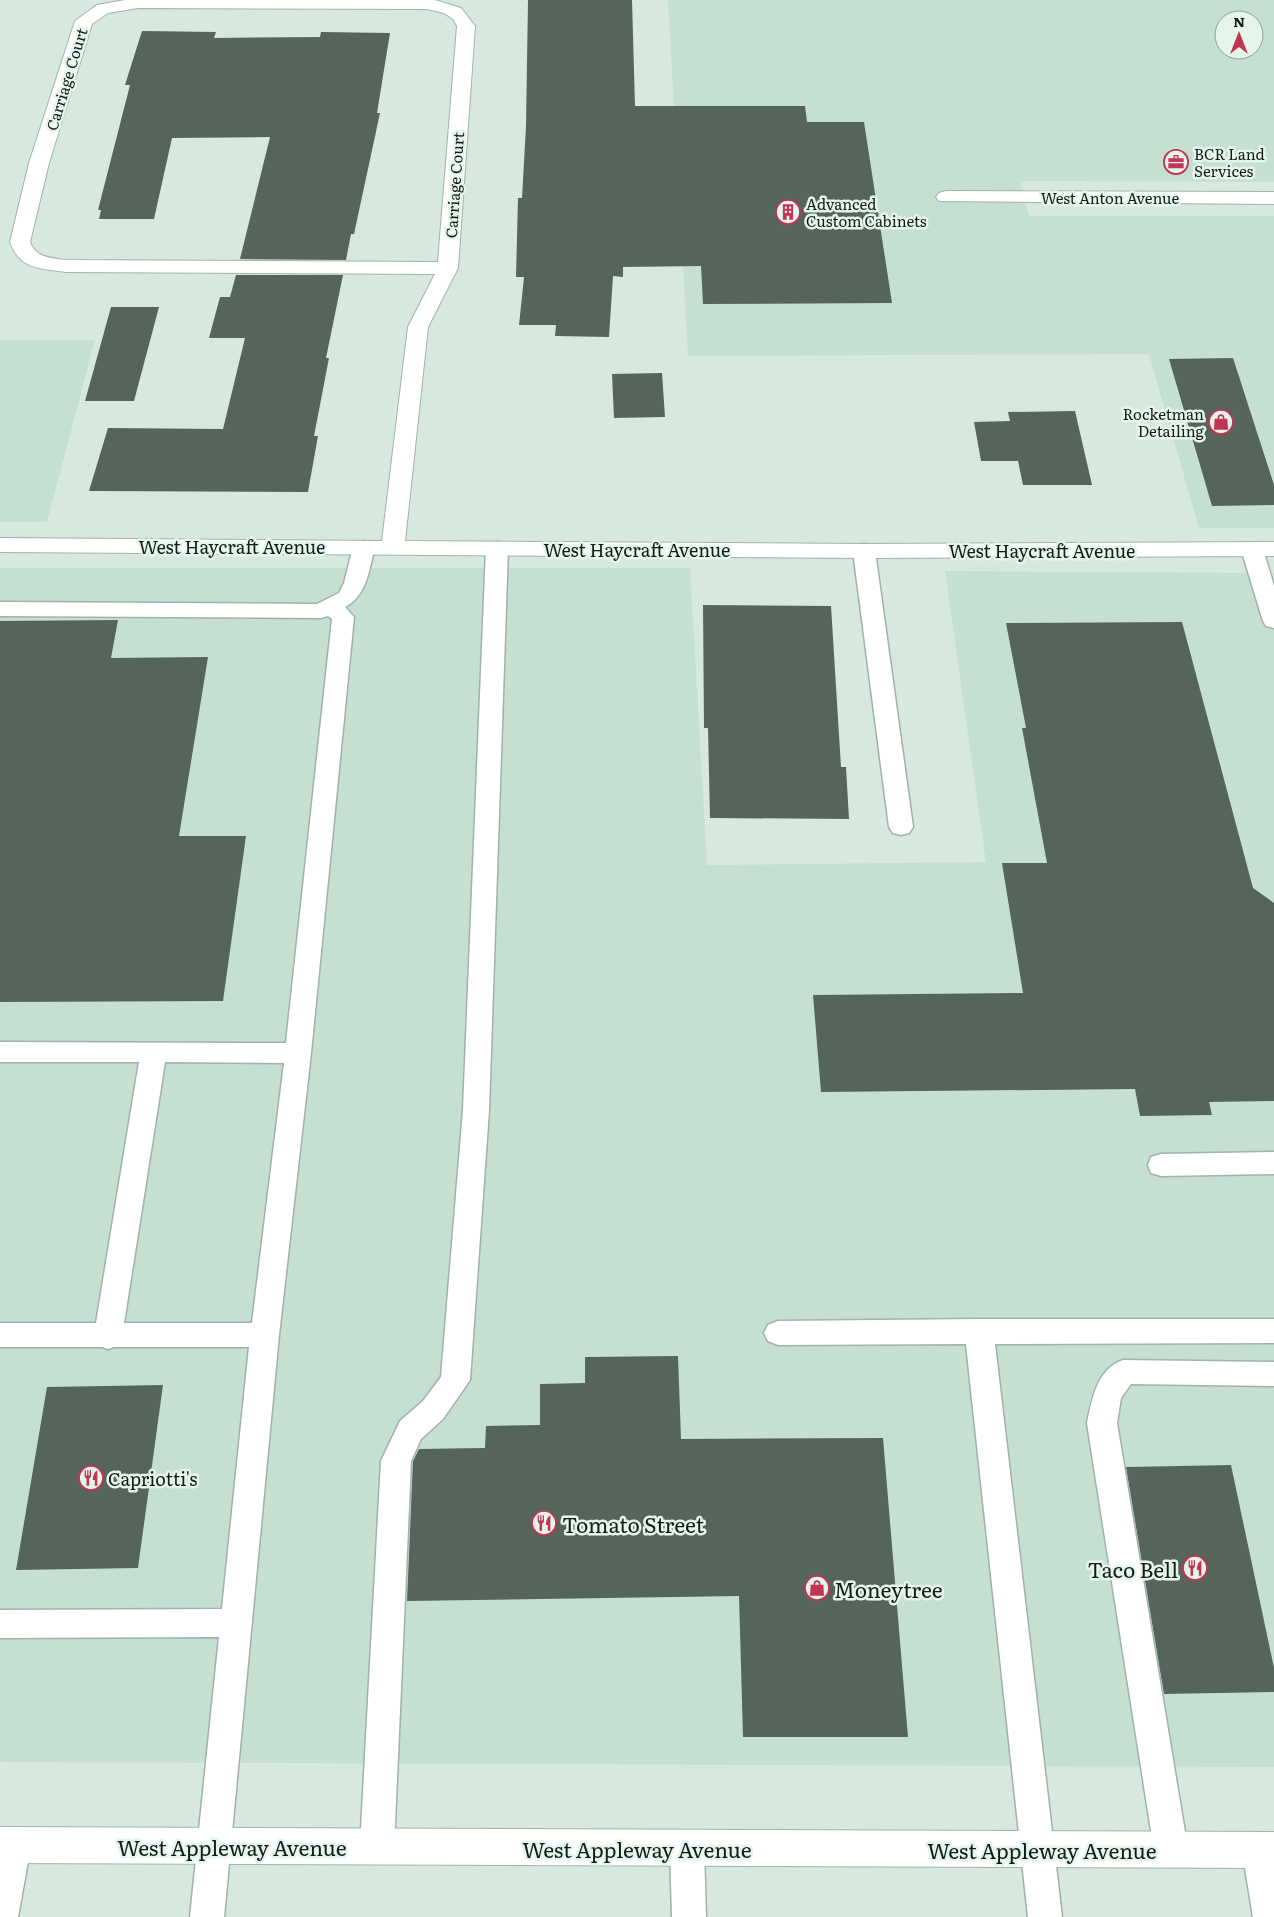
<svg xmlns="http://www.w3.org/2000/svg" width="1274" height="1917" viewBox="0 0 1274 1917" font-family="Literata,serif">
<rect width="100%" height="100%" fill="#d7e9df"/>
<!-- built -->
<path fill="#c5dfd1" fill-rule="evenodd" d="M668,0H1274V182L1020,181L1029,216H1274V528H1199L1149,354L688,356ZM1224,20H1254V50H1224Z
M0,340H95L47,522H0Z
M0,568H690L707,865L986,862L945,571L1274,573V1767L0,1762Z"/>
<!-- building -->
<path fill="#55655c" d="M528,0H632L635,106H805L807,122H864L892,303L703,304L701,266L623,267V277L613,276L609,337L555,336L556,325H519L524,277H516L518,198H522L526,126Z
M142,31L216,32L214,38L320,37L321,32L390,33L377,113H380L354,234H351L346,260L240,259L270,137L172,138L154,219H99L101,210H98L130,85H125Z
M236,275H343L326,358H329L314,436H318L308,492L89,491L108,428L223,429L245,338H209L220,297H230Z
M111,307H159L134,401H85Z
M1233,358L1274,485V505L1212,506L1169,359Z
M662,373L665,417L614,418L612,374Z
M1075,411L1092,485H1023L1018,461H981L974,422L1010,421L1008,412Z
M703,605L831,606L841,767H846L849,819L710,818L708,728H704Z
M118,620L111,658L208,657L179,836H246L223,1001L0,1002V621Z
M1182,622L1253,888L1274,903V1101L1209,1102L1212,1115L1140,1116L1135,1089L821,1092L813,995L1023,993L1002,863H1047L1022,728H1026L1006,623Z
M678,1356L681,1439L883,1438L908,1737H743L739,1596L407,1601L413,1461L419,1449L485,1448L486,1426L540,1425V1384L585,1383V1357Z
M163,1385L138,1568L16,1570L47,1387Z
M1231,1465L1274,1668V1692L1164,1694L1126,1467Z"/>
<g fill="none" stroke-linecap="round" stroke-linejoin="round">
<defs>
<path id="lane" d="M364,541L371,542L375,547C369,569 367,596 345,607L354,617L311,1053L279,1335L224,1917H190L219,1637L0,1638V1610L222,1609L249,1347H114L108,1349L102,1347H0V1323H96L139,1062H0V1042L286,1043L332,619L328,616L321,618L0,616V602L317,604L339,593L344,583L353,547L357,542ZM165,1062L284,1063L252,1323H124Z
M497,542L504,543L508,548L489,1110L470,1380L443,1419L421,1439L411,1461L394,1847L389,1859L377,1863L365,1859L360,1847L381,1461L400,1421L423,1401L441,1377L463,1110L486,548L490,543Z
M1252,543L1259,544L1263,549L1274,586V628L1266,626L1263,621L1241,549L1245,544Z
M864,544L871,546L875,551L913,827L909,833L901,835L893,833L889,827L853,551L857,546Z
M1274,1152V1174L1161,1176L1151,1173L1148,1165L1151,1157L1161,1154Z
M979,1319H1274V1343L995,1344L1062,1917H1028L966,1344L778,1345L768,1341L764,1333L768,1325L778,1321Z
M1123,1360L1274,1362V1386L1131,1384L1121,1398L1117,1423L1188,1850L1183,1862L1171,1866L1159,1862L1154,1850L1087,1423C1092,1399 1097,1369 1123,1360Z
M14,1829L26,1833L31,1845L18,1917H0V1839L2,1833Z
M687,1832L699,1836L704,1848L706,1917H672L670,1848L675,1836Z
M1259,1834L1271,1838L1274,1846V1917H1253L1242,1850L1247,1838Z"/>
<path id="street" d="M125,0H435L461,8L475,26L458,268L428,327L405,541L864,544L1274,542V556L864,558L0,552V538L382,541L408,327L435,274L66,272C40,268 20,270 10,242L29,163L75,21L97,5ZM138,8L427,9L444,13L453,19L457,26L438,262L66,260C51,258 36,258 30,242L49,163L92,24L108,13Z
M946,191L1274,192V204L939,201L936,197L939,193Z"/>
<path id="primary" d="M0,1827L1274,1832V1868L0,1863Z"/>
</defs>
<!-- lane casing -->
<use href="#lane" stroke="#a1b2a9" stroke-width="3"/>
<!-- street casing -->
<use href="#street" stroke="#a1b2a9" stroke-width="2"/>
<!-- primary casing -->
<use href="#primary" stroke="#a1b2a9" stroke-width="2"/>
<!-- lane -->
<use href="#lane" fill="#fff" fill-rule="evenodd"/>
<!-- street -->
<use href="#street" fill="#fff" fill-rule="evenodd"/>
<!-- primary -->
<use href="#primary" fill="#fff" fill-rule="evenodd"/>
</g>
<!-- icons -->
<defs>
<symbol id="office-ring" viewBox="-11 -11 22 22"><circle r="9.5" fill="#e4f6ec" stroke="#c33353" stroke-width="1.5"/><path d="M-6-3h4V-5.5h4V-3h4V5H-6ZM-1-4.5V-3h2v-1.5ZM-6 0V1H6V0Z" fill="#c33353"/></symbol>
<symbol id="building-ring" viewBox="-11 -11 22 22"><circle r="9.5" fill="#e4f6ec" stroke="#c33353" stroke-width="1.5"/><path d="M-4-6H4V6H1V3H-1V6H-4ZM-2.5-4.3h1.7v1.8h-1.7ZM.8-4.3h1.7v1.8H.8ZM-2.5-1h1.7V.8h-1.7ZM.8-1h1.7V.8H.8Z" fill="#c33353"/></symbol>
<symbol id="shop-ring" viewBox="-11 -11 22 22"><circle r="9.5" fill="#e4f6ec" stroke="#c33353" stroke-width="1.5"/><path d="M-5-2.5h2.3a2.7 3.5 0 0 1 5.4 0H5L5.5 6h-11ZM-1.5-2.5h3a1.5 2.3 0 0 0-3 0Z" fill="#c33353"/></symbol>
<symbol id="restaurant-ring" viewBox="-11 -11 22 22"><circle r="9.5" fill="#e4f6ec" stroke="#c33353" stroke-width="1.5"/><path d="M-5-6h1v4h1v-4h1v4h1v-4h1v5L-1.5 .5V6h-2V.5L-5-1ZM5-6V6H3V1.5H1.5Q1.5-4 5-6Z" fill="#c33353"/></symbol>
</defs>
<g fill-rule="evenodd">
<use href="#office-ring" x="1162" y="148" width="28" height="28"/>
<use href="#building-ring" x="774" y="198" width="28" height="28"/>
<use href="#shop-ring" x="1207" y="408" width="28" height="28"/>
<use href="#restaurant-ring" x="77" y="1464" width="28" height="28"/>
<use href="#restaurant-ring" x="530" y="1509" width="28" height="28"/>
<use href="#restaurant-ring" x="1181" y="1554" width="28" height="28"/>
<use href="#shop-ring" x="803" y="1574" width="28" height="28"/>
</g>
<g text-anchor="middle" dominant-baseline="central" stroke-width="5" stroke-linejoin="round" paint-order="stroke">
<!-- far-street labels -->
<g font-size="15" fill="#151b18" stroke="#e4f6ec">
<text transform="translate(66 79) rotate(-73)">Carriage Court</text>
<text transform="translate(454 185) rotate(-86)">Carriage Court</text>
<text x="1110" y="197">West Anton Avenue</text>
</g>
<!-- far-poi labels -->
<g font-size="15" fill="#151b18" stroke="#e4f6ec" text-anchor="start">
<text x="1194" y="153">BCR Land<tspan x="1194" dy="17">Services</tspan></text>
<text x="806" y="203">Advanced<tspan x="806" dy="17">Custom Cabinets</tspan></text>
<text x="1204" y="413" text-anchor="end">Rocketman<tspan x="1204" dy="17">Detailing</tspan></text>
</g>
<!-- street labels -->
<g font-size="18" fill="#151b18" stroke="#e4f6ec">
<text x="232" y="546">West Haycraft Avenue</text>
<text x="637" y="549">West Haycraft Avenue</text>
<text x="1042" y="550">West Haycraft Avenue</text>
</g>
<!-- poi labels -->
<g font-size="18" fill="#151b18" stroke="#e4f6ec" text-anchor="start">
<text x="108" y="1478">Capriotti's</text>
</g>
<!-- near-poi labels -->
<g font-size="21" fill="#151b18" stroke="#e4f6ec" text-anchor="start">
<text x="562" y="1523">Tomato Street</text>
<text x="1178" y="1568" text-anchor="end">Taco Bell</text>
<text x="834" y="1588">Moneytree</text>
</g>
<!-- near-street labels -->
<g font-size="21" fill="#151b18" stroke="#e4f6ec">
<text x="232" y="1846">West Appleway Avenue</text>
<text x="637" y="1848">West Appleway Avenue</text>
<text x="1042" y="1849">West Appleway Avenue</text>
</g>
</g>
<!-- north arrow -->
<g transform="translate(1239 35)"><circle r="24" fill="#e4f6ec" stroke="#919e97"/>
<path d="M0-4L9 19L0 12L-9 19Z" fill="#c33353"/>
<text y="-8" font-size="14" font-weight="bold" text-anchor="middle" fill="#151b18">N</text>
</g>
</svg>
